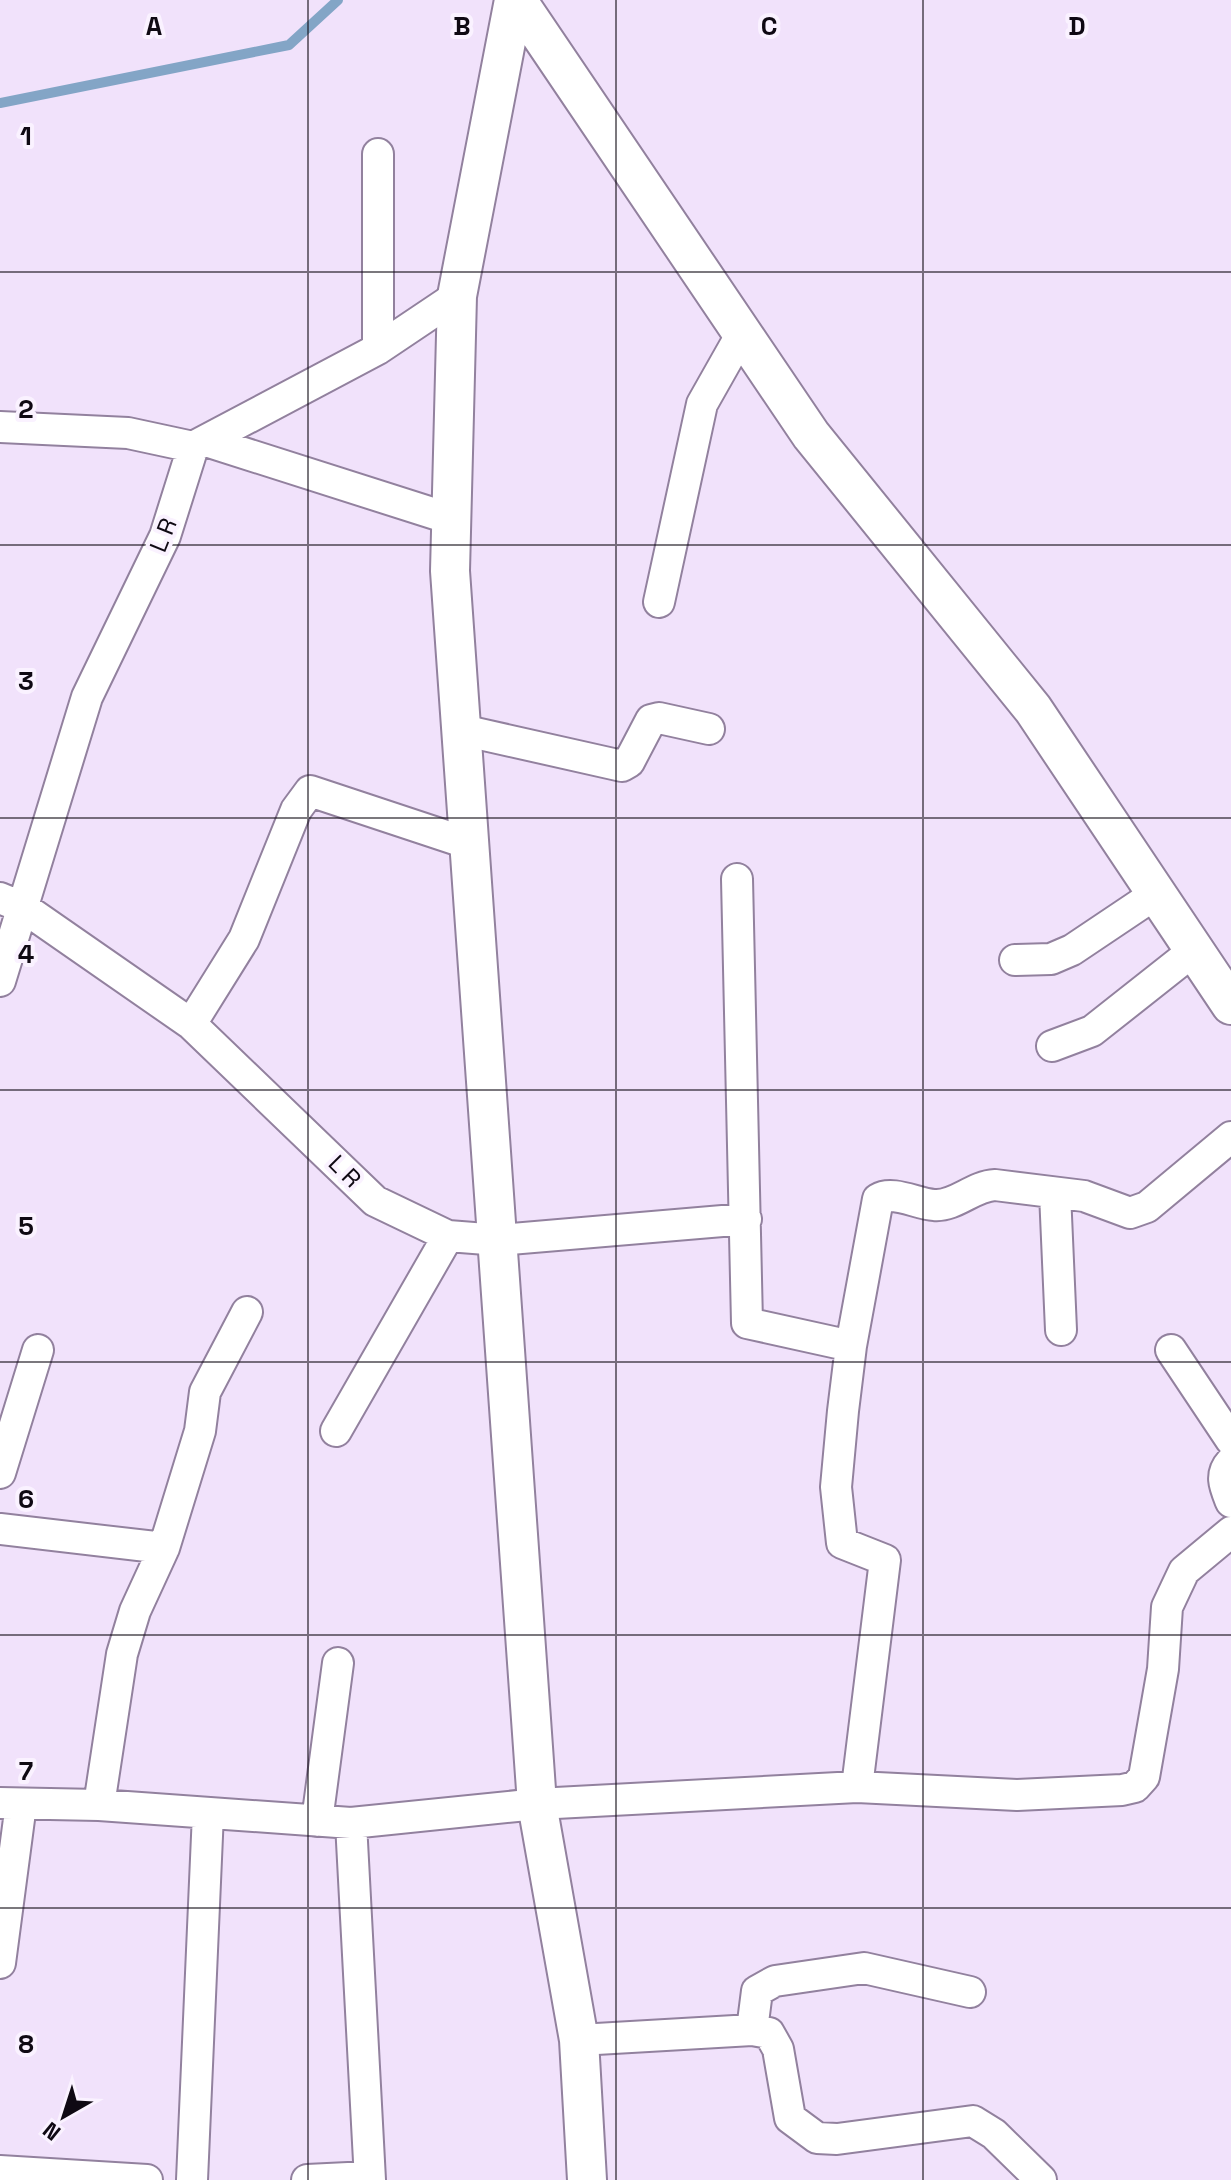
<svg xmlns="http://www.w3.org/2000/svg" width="1231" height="2180" viewBox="0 0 1231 2180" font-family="'Space Grotesk',sans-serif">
<rect width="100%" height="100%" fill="#f1e2fb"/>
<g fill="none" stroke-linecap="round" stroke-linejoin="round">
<!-- stream -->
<path stroke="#83a5c6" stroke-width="10" d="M0,103L289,45L338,0"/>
<defs>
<path id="minor" d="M378,349V154
M0,427L128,433L193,447
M206,441L451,519
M659,602L702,404L741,335
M462,730L622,766L629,762L651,720L659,718L709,729
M737,879L747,1323L851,1346
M0,898L24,908L191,1024L375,1201L448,1236L499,1240L746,1219
M1015,960L1051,959L1072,950L1157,893
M0,981L87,697L165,536L193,447L378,349L457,296
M191,1024L244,939L296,810L310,791L470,844
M1052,1046L1092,1031L1192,952
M1055,1193L1061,1330
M1171,1350L1231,1440
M336,1431L448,1236
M1231,1462C1219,1475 1225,1487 1231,1502
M0,1473L38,1350
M0,1529L164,1548
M857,1787L885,1560L842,1543L836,1487L843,1411L851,1346L878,1199C893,1190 917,1204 934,1205C955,1207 973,1186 995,1185L1084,1196L1130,1213L1147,1207L1231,1137
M0,1803L99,1805L351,1823L537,1804L857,1787L1017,1795L1122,1790L1135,1787L1144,1777L1163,1669L1167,1607L1184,1571L1231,1532
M99,1805L122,1654L135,1611L164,1548L200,1431L205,1392L247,1312
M317,1821L338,1663
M351,1823L370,2180
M0,1963L21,1804
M752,2030L757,1991L775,1981L864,1968L970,1992
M579,2040L752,2030L769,2033L778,2049L790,2118L817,2138L837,2139L973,2121L994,2134L1041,2180
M0,2171L147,2180
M192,2180L208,1813
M307,2180L369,2177"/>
<path id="tertiary" d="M514,0L457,296L450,571L537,1804L579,2040L587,2180
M517,0L811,435L1033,709L1231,1005"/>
</defs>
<!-- minor casing -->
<use href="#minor" stroke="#92819e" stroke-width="34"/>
<!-- tertiary casing -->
<use href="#tertiary" stroke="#92819e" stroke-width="42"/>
<!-- minor -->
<use href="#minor" stroke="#fff" stroke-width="30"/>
<!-- tertiary -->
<use href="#tertiary" stroke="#fff" stroke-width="38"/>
</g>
<!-- grid -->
<path fill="none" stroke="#0f0913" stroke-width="2" stroke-opacity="0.55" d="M308,0V2180M616,0V2180M923,0V2180M0,272H1231M0,545H1231M0,818H1231M0,1090H1231M0,1362H1231M0,1635H1231M0,1908H1231"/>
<g text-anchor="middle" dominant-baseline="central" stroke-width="8" stroke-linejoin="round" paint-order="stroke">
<!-- street labels -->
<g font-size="24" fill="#0f0913" stroke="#faf2ff">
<text transform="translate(163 535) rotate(-68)">L R</text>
<text transform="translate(345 1171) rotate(45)">L R</text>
</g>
</g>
<g font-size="26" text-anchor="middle" font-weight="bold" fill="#0f0913" stroke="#faf2ff" stroke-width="8" stroke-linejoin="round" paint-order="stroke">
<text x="154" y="35">A</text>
<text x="462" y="35">B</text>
<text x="769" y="35">C</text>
<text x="1077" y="35">D</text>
<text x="26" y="145">1</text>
<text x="26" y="418">2</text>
<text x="26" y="690">3</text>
<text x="26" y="963">4</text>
<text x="26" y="1235">5</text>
<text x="26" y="1508">6</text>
<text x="26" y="1780">7</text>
<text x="26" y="2053">8</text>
</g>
<!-- north arrow -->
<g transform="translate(64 2116) rotate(219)" stroke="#faf2ff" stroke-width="6" paint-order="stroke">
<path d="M0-6L14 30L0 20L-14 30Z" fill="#0f0913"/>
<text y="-12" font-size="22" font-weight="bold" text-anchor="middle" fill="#0f0913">N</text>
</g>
</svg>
